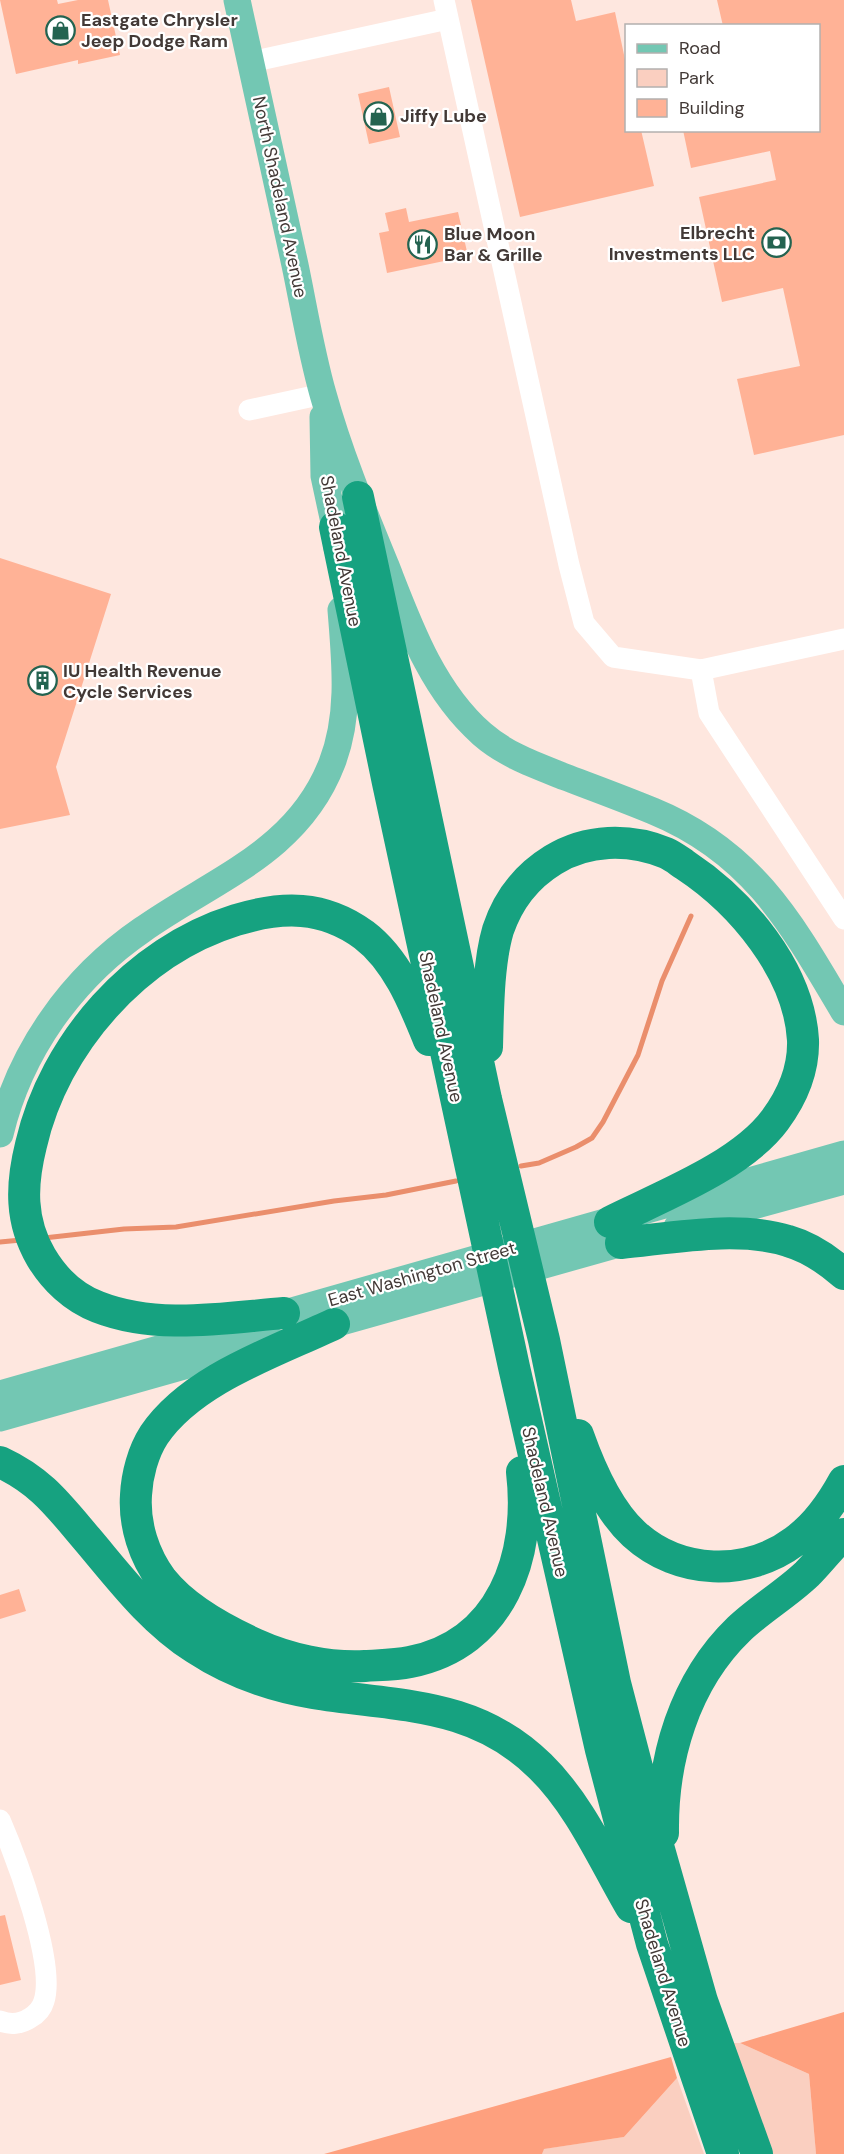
<svg xmlns="http://www.w3.org/2000/svg" width="844" height="2154" viewBox="0 0 844 2154" font-family="'DM Sans',sans-serif">
<rect width="100%" height="100%" fill="#fee7df"/>
<!-- green -->
<path fill="#facfc0" d="M732,2043H740L809,2074L816,2154H772Z
M677,2078L704,2154H542L543,2149L624,2137Z"/>
<!-- forest -->
<path fill="#fea07e" d="M844,2012V2154H816L809,2074L740,2043Z
M671,2057L677,2078L624,2137L544,2149L542,2154H324Z"/>
<g fill="none" stroke-linecap="round" stroke-linejoin="round">
<!-- stream -->
<path stroke="#ea8e6c" stroke-width="5" d="M521,1166L539,1163L576,1147L592,1138L603,1122L638,1055L662,981L691,916
M44,1238L124,1229L176,1227L334,1201L386,1195L456,1181
M0,1242L21,1240"/>
</g>
<!-- building -->
<path fill="#ffb296" d="M0,0H57L58,4L78,0H108L120,55L78,64V60L16,74Z
M471,0H571L576,21L615,12L627,69V130H641L654,186L520,217Z
M717,0H844V435L754,455L737,379L800,366L783,288L722,302L699,197L776,180L770,151L691,168L683,130H819V26H723Z
M389,87L400,137L369,144L358,94Z
M406,208L409,222L458,212L468,256L387,273L379,233L389,231L385,213Z
M0,558L111,594L56,767L70,815L0,829Z
M19,1589L26,1611L0,1619V1595Z
M5,1915L21,1980L0,1985V1916Z"/>
<g fill="none" stroke-linecap="round" stroke-linejoin="round">
<!-- minor -->
<path stroke="#fff" stroke-width="21" d="M444,0L569,565L584,623L613,657L701,670L844,639
M250,62L448,19
M249,410L323,394
M701,670L709,713L844,919
M0,1820C16,1857 56,1963 44,2001C42,2008 37,2014 30,2018C21,2024 10,2025 0,2021"/>
<!-- major -->
<path stroke="#73c7b3" stroke-width="27" d="M237,0C256,88 275,176 295,265C304,308 311,352 323,394C339,452 363,510 386,566C409,625 432,690 482,734C506,755 535,765 565,777C594,788 624,799 653,811C753,852 792,924 844,1012
M323,417L324,476L335,527L337,548
M0,1134C20,1051 72,978 142,930C214,879 298,852 332,763C351,714 345,661 341,610
M677,1227L844,1181
M313,1330L640,1238
M0,1394L844,1154
M0,1418L273,1341"/>
<!-- highway -->
<path stroke="#16a280" stroke-width="32" d="M358,497L486,1099L544,1340L615,1683L651,1821L702,2001L757,2154
M335,527L388,783L514,1367L601,1750L652,1944L723,2154
M487,1047C488,1011 488,964 498,930C508,900 527,876 553,860C587,839 629,838 666,853C673,856 679,861 685,865C741,902 799,970 803,1040C804,1070 792,1097 775,1120C741,1166 662,1196 610,1222
M621,1243C672,1238 738,1225 788,1241C809,1247 828,1260 844,1274
M284,1313C223,1318 157,1330 98,1307C74,1298 54,1279 41,1257C20,1221 21,1185 31,1145C54,1044 136,951 236,920C282,906 323,905 364,935C397,960 414,1003 429,1040
M334,1324C275,1352 192,1379 154,1435C143,1452 137,1475 136,1495C134,1525 144,1556 162,1580C185,1609 222,1629 255,1644C288,1659 328,1668 365,1666C380,1665 395,1665 410,1662C502,1644 532,1556 522,1472
M578,1435C590,1469 607,1509 634,1534C679,1575 747,1577 795,1541C816,1526 832,1503 844,1481
M0,1462C41,1481 58,1505 87,1539C120,1578 151,1620 195,1648C230,1671 271,1686 313,1693C398,1707 474,1701 540,1766C580,1805 603,1859 631,1907
M663,1833C662,1759 684,1682 739,1629C760,1609 786,1594 807,1574C820,1561 831,1546 844,1534"/>
</g>
<!-- icons -->
<defs>
<symbol id="shop-ring" viewBox="-11 -11 22 22"><circle r="9.5" fill="#fff" stroke="#236350" stroke-width="1.5"/><path d="M-5-2.5h2.3a2.7 3.5 0 0 1 5.4 0H5L5.5 6h-11ZM-1.5-2.5h3a1.5 2.3 0 0 0-3 0Z" fill="#236350"/></symbol>
<symbol id="bank-ring" viewBox="-11 -11 22 22"><circle r="9.5" fill="#fff" stroke="#236350" stroke-width="1.5"/><path d="M-6-4H6V4H-6ZM0-2.3a2.3 2.3 0 1 0 0 4.6a2.3 2.3 0 1 0 0-4.6Z" fill="#236350"/></symbol>
<symbol id="restaurant-ring" viewBox="-11 -11 22 22"><circle r="9.5" fill="#fff" stroke="#236350" stroke-width="1.5"/><path d="M-5-6h1v4h1v-4h1v4h1v-4h1v5L-1.5 .5V6h-2V.5L-5-1ZM5-6V6H3V1.5H1.5Q1.5-4 5-6Z" fill="#236350"/></symbol>
<symbol id="building-ring" viewBox="-11 -11 22 22"><circle r="9.5" fill="#fff" stroke="#236350" stroke-width="1.5"/><path d="M-4-6H4V6H1V3H-1V6H-4ZM-2.5-4.3h1.7v1.8h-1.7ZM.8-4.3h1.7v1.8H.8ZM-2.5-1h1.7V.8h-1.7ZM.8-1h1.7V.8H.8Z" fill="#236350"/></symbol>
</defs>
<g fill-rule="evenodd">
<use href="#shop-ring" x="44" y="14" width="33" height="33"/>
<use href="#shop-ring" x="362" y="100" width="33" height="33"/>
<use href="#bank-ring" x="760" y="226" width="33" height="33"/>
<use href="#restaurant-ring" x="406" y="228" width="33" height="33"/>
<use href="#building-ring" x="26" y="664" width="33" height="33"/>
</g>
<g text-anchor="middle" dominant-baseline="central" stroke-width="4.5" stroke-linejoin="round" paint-order="stroke">
<!-- poi labels -->
<g font-size="18" font-weight="bold" fill="#423936" stroke="#fff" text-anchor="start">
<text x="81" y="20">Eastgate Chrysler<tspan x="81" dy="21">Jeep Dodge Ram</tspan></text>
<text x="400" y="116">Jiffy Lube</text>
<text x="755" y="233" text-anchor="end">Elbrecht<tspan x="755" dy="21">Investments LLC</tspan></text>
<text x="444" y="234">Blue Moon<tspan x="444" dy="21">Bar &amp; Grille</tspan></text>
<text x="63" y="671">IU Health Revenue<tspan x="63" dy="21">Cycle Services</tspan></text>
</g>
<!-- street labels -->
<g font-size="18" fill="#423936" stroke="#fff">
<text transform="translate(280 197) rotate(78)">North Shadeland Avenue</text>
<text transform="translate(341 551) rotate(79)">Shadeland Avenue</text>
<text transform="translate(441 1027) rotate(78)">Shadeland Avenue</text>
<text transform="translate(422 1274) rotate(-16)">East Washington Street</text>
<text transform="translate(545 1502) rotate(77)">Shadeland Avenue</text>
<text transform="translate(663 1973) rotate(73)">Shadeland Avenue</text>
</g>
</g>
<!-- legend -->
<rect x="625" y="24" width="195" height="108" fill="#ffffff" stroke="#b3b0af" stroke-width="1.5"/>
<rect x="637" y="44" width="30" height="9" fill="#73c7b3" stroke="#b3b0af" stroke-width="1.5"/>
<text x="679" y="54" font-size="18" fill="#423936">Road</text>
<rect x="637" y="69" width="30" height="18" fill="#facfc0" stroke="#b3b0af" stroke-width="1.5"/>
<text x="679" y="84" font-size="18" fill="#423936">Park</text>
<rect x="637" y="99" width="30" height="18" fill="#ffb296" stroke="#b3b0af" stroke-width="1.5"/>
<text x="679" y="114" font-size="18" fill="#423936">Building</text>
</svg>
